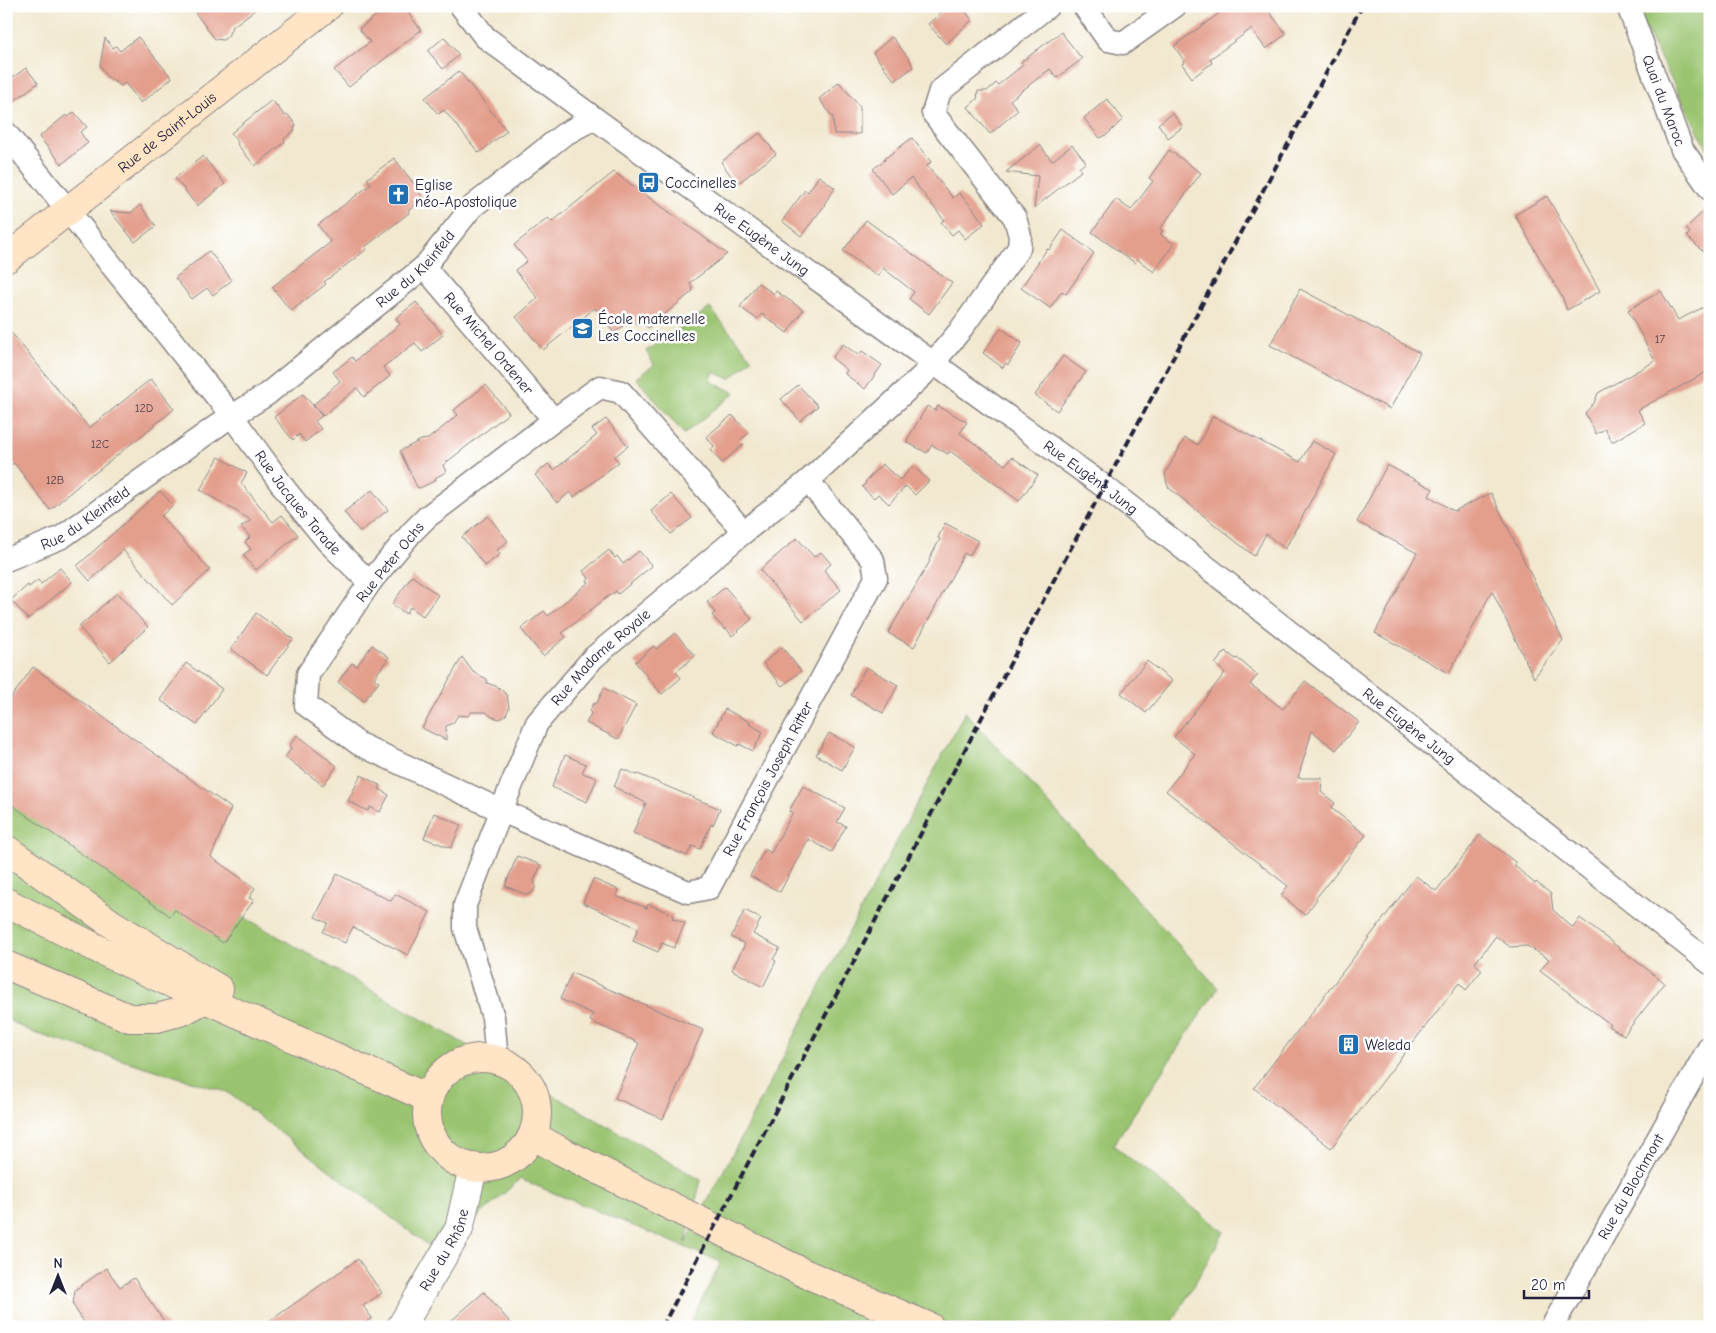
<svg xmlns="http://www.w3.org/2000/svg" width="1716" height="1333" viewBox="0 0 1716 1333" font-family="'Comic Neue',sans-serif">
<rect width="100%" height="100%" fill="#fff"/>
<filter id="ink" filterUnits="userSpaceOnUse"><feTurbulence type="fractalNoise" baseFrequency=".02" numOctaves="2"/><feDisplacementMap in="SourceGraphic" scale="10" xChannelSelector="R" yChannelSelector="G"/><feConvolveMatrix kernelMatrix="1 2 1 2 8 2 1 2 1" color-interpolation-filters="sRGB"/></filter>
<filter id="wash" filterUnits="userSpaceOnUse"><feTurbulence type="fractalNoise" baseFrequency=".0096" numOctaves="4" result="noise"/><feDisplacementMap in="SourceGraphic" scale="20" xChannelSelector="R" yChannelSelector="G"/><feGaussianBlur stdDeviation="1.12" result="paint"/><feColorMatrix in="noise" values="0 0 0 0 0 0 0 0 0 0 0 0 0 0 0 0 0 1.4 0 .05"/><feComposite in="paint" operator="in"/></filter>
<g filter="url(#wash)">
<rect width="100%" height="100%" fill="#f1e8cf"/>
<!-- green -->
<path fill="#9ac470" stroke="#5e7356" d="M1638,6H1710V154L1640,19Z
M710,308L752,359L730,379L714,372L710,381L735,393L684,434L636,378L654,365L646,351Z
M965,712L1218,988L1113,1145L1224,1232L1170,1327H688L721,1262L520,1179L438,1253L227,1092L34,1033L6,1019V780L701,1180L685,1244Z"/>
<g id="blocks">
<!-- building -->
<path fill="#e39e8c" d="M190,6H260L232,27L228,36L223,40L215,39Z
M388,6H403L421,30L349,87L334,70L370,42L359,29Z
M949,6H961L972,20L946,44L928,24Z
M1229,6H1265L1286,34L1266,49L1251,29L1210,59L1212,63L1192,78L1182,64L1185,62L1174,46Z
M1061,32L1082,59L1057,78L1050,69L1010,100L1018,110L990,134L968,107L977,99L978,91H987L996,83L998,85L1023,65L1021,62Z
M138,37L172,78L141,103L125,83L121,86L106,76L100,65L105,38L113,48L116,46L120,51Z
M444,37L459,55L443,69L428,51Z
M892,37L910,60L913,67L895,81L873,53Z
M26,68L38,83L6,107V82Z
M459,71L507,131L479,153L444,110L438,114L425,98Z
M839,82L860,107V134H834L833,117L819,99Z
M1107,99L1123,119L1108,134L1100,138L1084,118Z
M272,100L285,116L288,115L296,125L294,128L295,130L284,139L285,142L255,166L237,144L238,142L231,133Z
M74,112L87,127L80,132L88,143L62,164L39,137L66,115L68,117Z
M1172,113L1183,127L1168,138L1158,124Z
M760,133L776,154L737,184L721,162Z
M912,138L931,162L927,166L953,198L959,193L972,207L984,224L965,239L958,230L952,235L941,222L944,220L911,178L892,194L873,169L885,160L884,159Z
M1040,145L1052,161L1072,145L1086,162L1079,168L1081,171L1034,208L1038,176L1006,172Z
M1169,150L1201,173L1160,229L1163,231L1160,234L1174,244L1154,272L1137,259L1135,263L1092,232L1116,199L1131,210L1153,181L1149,178Z
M203,156L225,184L197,206L175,178Z
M394,158L418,189L417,190L424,198L408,211L409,213L365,247L367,249L324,282L326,284L291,311L272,287L331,242L318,225L371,184L367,179Z
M614,172L727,254L690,283L693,291L648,328L643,322L638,325L631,320L614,333L595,308L543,350L516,317L538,298L515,270L527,261L514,245L548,218L552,222Z
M819,176L835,188L824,204L825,205L801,236L782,221L805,190L808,192Z
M1547,196L1600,291L1567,310L1563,299L1515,215Z
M140,205L156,226L135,242L110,211L131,213Z
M1710,205V259L1687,236L1690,233L1686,228Z
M866,220L952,283L929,314L909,299L914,292L883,268L878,276L843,251Z
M1063,230L1094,253L1066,294L1062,291L1050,308L1021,288L1047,249L1049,250Z
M209,251L232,280L213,295L207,288L192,299L175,278Z
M758,283L774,294L776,291L803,310L787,333L762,314L757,319L740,307Z
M1300,289L1420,353L1390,409L1270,345Z
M1661,291L1678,320L1710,304V370L1638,410L1645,423L1612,442L1605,429L1596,434L1585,413L1594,403L1598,393L1655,361L1628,310Z
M416,302L443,335L422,352L415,343L383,367L390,376L364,397L357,388L323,416L313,405L340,381L333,372L352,357L355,361L386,336L400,324L396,318Z
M6,326L89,428L151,379L174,409L94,474L93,473L50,510L14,463L6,469Z
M1001,328L1022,343L1008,365L1006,363L1003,368L983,353Z
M843,344L858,355L862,351L882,365L865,389L845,374L847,370L832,358Z
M1063,356L1086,372L1057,411L1035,395Z
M486,385L509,413L443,465L446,472L435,478L436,480L420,488L417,487L400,451L421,440L428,439L458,415L454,410Z
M798,385L818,406L800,421L781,399Z
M303,394L322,416L315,421L321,429L305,442L299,434L293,440L274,417Z
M927,406L935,411L938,406L967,422L960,433L1005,465L1012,457L1038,475L1019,501L950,451L948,454L932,445L927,453L906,442Z
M732,415L749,433L740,440L744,444L722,463L711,450L714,446L706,437Z
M1213,416L1300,462L1312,441L1336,454L1285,549L1266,534L1254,556L1169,488L1167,484L1165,474L1185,438L1198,445Z
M606,419L628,446L614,457L619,462L588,486L574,497L570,492L557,503L535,475L548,464L554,470L597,435L592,429Z
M219,457L247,473L241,483L273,522L282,515L298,535L256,570L243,555L251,549L245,542L250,537L241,527L251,520L200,490Z
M882,464L900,480L913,466L929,481L915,495L906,486L889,504L878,494L874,498L862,487L866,483L865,482Z
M1387,465L1433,489L1429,496L1454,511L1491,493L1563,640L1534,678L1492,591L1449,673L1375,633L1417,553L1357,522Z
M372,490L388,510L360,532L344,512Z
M160,491L173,505L161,516L210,570L172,605L123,550L90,581L77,566Z
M671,494L692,518L671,534L651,511Z
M488,516L508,541L497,550L500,554L485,566L462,537Z
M945,523L978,541L969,556L964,553L914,647L888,633L930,561L929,560L940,539L938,538Z
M797,538L814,557L821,552L831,564L824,570L841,590L803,621L760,570Z
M609,550L615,558L617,556L623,564L639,551L652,566L618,594L616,591L603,600L562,633L566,637L543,656L521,629L544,611L548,616L589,582L587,581L589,578L583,571Z
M60,568L72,582L28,619L11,600L28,585L29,587L38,580L41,584Z
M412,576L438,595L423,616L410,607L406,614L392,604Z
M725,587L752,619L732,636L726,628L725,630L712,615L715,613L707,602Z
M117,593L148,627L110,662L79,627Z
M256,613L293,639L267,675L231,649Z
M675,633L695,656L676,672L681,678L662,694L635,662L654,646L656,649Z
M372,645L389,657L374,678L379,682L364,701L338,682L352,663L357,666Z
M782,647L801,671L782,686L763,663Z
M1225,651L1236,659L1237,658L1258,675L1250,684L1283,709L1305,681L1359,722L1336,750L1312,731L1298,778H1322L1321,792L1335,803L1331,808L1366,835L1316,898L1317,899L1305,915L1281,895L1288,886L1166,791L1195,754L1174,737L1225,673L1215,664Z
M462,657L473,672L487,679V683L498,687L507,695L509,708L506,715L500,719L492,717L486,712H471L468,716L458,715L453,723L446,726V740L422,728Z
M1147,661L1172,681L1146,713L1121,693Z
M186,663L222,689L197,725L160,700Z
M33,667L231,808L211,857L255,888L249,898L254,900L223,943L175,910L170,916L6,801V705Z
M866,667L898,685L883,713L851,695Z
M604,688L636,705L618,739L586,723L591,714L590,711L593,704L597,703Z
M725,709L750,722L749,724L763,732L753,751L739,744L738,746L713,732Z
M829,733L855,747L842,770L816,755Z
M297,735L337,766L323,785L285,757L291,749L290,745Z
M565,755L586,764L582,773L597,778L587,802L552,787Z
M622,769L637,775L638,774L720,809L713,825L711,824L700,849L692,846L687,856L633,833L646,803L614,787Z
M361,775L381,786L379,789L389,795L380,812L370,807L368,811L348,801Z
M803,786L845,808L837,822L846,826L832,852L808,839L780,892L750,876L765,849L771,853L793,812L789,811Z
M434,813L461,825L451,848L424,838Z
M1480,835L1515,862V866L1535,884L1536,882L1551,894L1553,910L1573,928L1580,918L1665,983L1624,1035L1608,1026L1610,1024L1540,971L1549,959L1527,946L1510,947L1496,936L1475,963L1482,970L1466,990L1459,983L1331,1148L1254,1088L1416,876L1436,891Z
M517,856L541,865L534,881L536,886L533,892L527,895L505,886Z
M337,874L391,901L395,894L430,912L408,955L353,927L345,943L323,932L328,923L315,917Z
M593,879L619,890L616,896L647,908L648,904L674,915L672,918L685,923L674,948L662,943L658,952L633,941L638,928L583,903Z
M745,910L761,919L753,934L780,948L773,959L776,961L763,987L732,970L745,944L731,937Z
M572,973L703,1030L663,1119L615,1098L639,1043L590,1021L593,1014L560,999Z
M358,1259L382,1293L363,1306L372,1318L359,1327H261Z
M106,1268L120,1287L134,1278L168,1327H87L73,1305L75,1290Z
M484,1292L514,1327H444Z"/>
</g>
</g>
<g filter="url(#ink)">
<use href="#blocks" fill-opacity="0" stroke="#8a8585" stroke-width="1"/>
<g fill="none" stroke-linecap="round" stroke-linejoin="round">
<defs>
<g id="minor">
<path id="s1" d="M461,6L485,37L594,118L1105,487L1710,963"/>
<path d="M1084,6L1108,40L1123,43L1175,6"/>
<path id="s2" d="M1628,6L1682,149L1710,189"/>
<path id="s3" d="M6,133L232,416L287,492L328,542L364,577L371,581"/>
<path id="s4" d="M424,267L554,420"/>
<path id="s5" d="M744,532L621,392L600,387L554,420L447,502L427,517L412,532L371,581L308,674L306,705L359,744L502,811L688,892L709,888L876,578L873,560L808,481"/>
<path id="s6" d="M6,560L62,537L221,423L266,395L424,267L472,207L563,135L594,118"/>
<path id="s7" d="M497,1059L493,1017L465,928V905L506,799L537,723L593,658L744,532L808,481L923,375L959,332L1019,248L1020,236L1015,218L933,113L940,91L1048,6"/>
<path id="s8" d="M1552,1327L1710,1046"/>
</g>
<g id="tertiary">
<path id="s9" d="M401,1327L459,1229L473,1168"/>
</g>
<g id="secondary">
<path id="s10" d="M6,259L328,6"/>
<path d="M6,849L112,924L219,989"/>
<path d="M6,902L100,950L205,999L428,1098"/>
<path d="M6,965L129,1018H157L183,1011L205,999"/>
<circle cx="482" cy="1113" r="55"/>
<path d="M534,1136L559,1150L804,1273L930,1327"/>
</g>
</defs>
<!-- minor casing -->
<use href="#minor" stroke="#8a8585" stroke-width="25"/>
<!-- tertiary casing -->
<use href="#tertiary" stroke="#8a8585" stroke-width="30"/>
<!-- secondary casing -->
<use href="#secondary" stroke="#8a8585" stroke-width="30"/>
<!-- minor -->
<use href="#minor" stroke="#fff" stroke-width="22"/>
<!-- tertiary -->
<use href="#tertiary" stroke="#fff" stroke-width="28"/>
<!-- secondary -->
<use href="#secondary" stroke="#ffe4c6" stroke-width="28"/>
<!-- rail -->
<path stroke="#22223b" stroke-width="4" stroke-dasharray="8 4" stroke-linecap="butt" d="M662,1327L1055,578L1362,6"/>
</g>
</g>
<!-- icons -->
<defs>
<symbol id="bus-square" viewBox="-11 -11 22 22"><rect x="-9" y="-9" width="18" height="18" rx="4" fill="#1f6fb2" stroke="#fff"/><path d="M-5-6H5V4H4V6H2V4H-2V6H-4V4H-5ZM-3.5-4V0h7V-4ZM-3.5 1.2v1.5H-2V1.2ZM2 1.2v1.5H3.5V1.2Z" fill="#fff"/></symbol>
<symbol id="church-square" viewBox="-11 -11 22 22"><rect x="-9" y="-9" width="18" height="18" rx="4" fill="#1f6fb2" stroke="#fff"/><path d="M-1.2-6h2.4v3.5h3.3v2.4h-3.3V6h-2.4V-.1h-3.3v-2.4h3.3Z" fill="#fff"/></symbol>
<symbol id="school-square" viewBox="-11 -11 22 22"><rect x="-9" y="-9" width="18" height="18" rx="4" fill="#1f6fb2" stroke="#fff"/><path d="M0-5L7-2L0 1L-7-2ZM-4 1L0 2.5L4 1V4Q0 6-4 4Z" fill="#fff"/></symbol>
<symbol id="building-square" viewBox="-11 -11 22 22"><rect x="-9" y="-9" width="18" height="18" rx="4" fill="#1f6fb2" stroke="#fff"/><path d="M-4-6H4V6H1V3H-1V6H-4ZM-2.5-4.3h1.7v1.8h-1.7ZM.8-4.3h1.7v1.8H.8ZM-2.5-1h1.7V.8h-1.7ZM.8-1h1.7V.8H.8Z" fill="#fff"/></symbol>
</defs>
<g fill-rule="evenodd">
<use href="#bus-square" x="636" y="170" width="25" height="25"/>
<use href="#church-square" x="386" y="182" width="25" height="25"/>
<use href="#school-square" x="570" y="316" width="25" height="25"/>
<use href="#building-square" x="1336" y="1032" width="25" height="25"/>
</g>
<g text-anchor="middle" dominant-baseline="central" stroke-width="5" stroke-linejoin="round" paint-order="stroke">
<!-- number labels -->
<g font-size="12" fill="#52414f">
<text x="1660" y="339">17</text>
<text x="144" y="408">12D</text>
<text x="100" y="444">12C</text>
<text x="55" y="480">12B</text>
</g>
<!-- street labels -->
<g font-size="15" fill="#22223b" stroke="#fff">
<text stroke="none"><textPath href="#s2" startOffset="101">Quai du Maroc</textPath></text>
<text stroke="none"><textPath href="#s10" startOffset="205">Rue de Saint-Louis</textPath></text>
<text stroke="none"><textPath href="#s1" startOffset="382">Rue Eugène Jung</textPath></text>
<text stroke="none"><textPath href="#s6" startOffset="505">Rue du Kleinfeld</textPath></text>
<text stroke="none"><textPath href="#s4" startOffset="100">Rue Michel Ordener</textPath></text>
<text stroke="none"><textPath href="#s1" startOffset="788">Rue Eugène Jung</textPath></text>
<text stroke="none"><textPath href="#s3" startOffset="471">Rue Jacques Tarade</textPath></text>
<text stroke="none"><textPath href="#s6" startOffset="90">Rue du Kleinfeld</textPath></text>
<text transform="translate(390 562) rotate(-51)">Rue Peter Ochs</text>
<text stroke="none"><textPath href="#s7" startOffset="446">Rue Madame Royale</textPath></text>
<text stroke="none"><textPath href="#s1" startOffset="1192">Rue Eugène Jung</textPath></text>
<text stroke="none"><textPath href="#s5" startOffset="1225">Rue François Joseph Ritter</textPath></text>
<text stroke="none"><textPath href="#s8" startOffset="161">Rue du Blochmont</textPath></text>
<text stroke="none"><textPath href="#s9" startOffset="89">Rue du Rhône</textPath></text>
</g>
<!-- poi labels -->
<g font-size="15" fill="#22223b" stroke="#fff" text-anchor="start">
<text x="665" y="183">Coccinelles</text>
<text x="415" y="185">Eglise<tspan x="415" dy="17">néo-Apostolique</tspan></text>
<text x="598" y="319">École maternelle<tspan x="598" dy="17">Les Coccinelles</tspan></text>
<text x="1365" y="1045">Weleda</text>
</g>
</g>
<!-- margin -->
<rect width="1716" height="1333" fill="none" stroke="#fff" stroke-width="25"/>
<!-- north arrow -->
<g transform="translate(58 1276)" stroke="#ffffff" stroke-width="4" paint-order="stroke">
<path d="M0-4L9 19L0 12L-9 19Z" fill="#22223b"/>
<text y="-8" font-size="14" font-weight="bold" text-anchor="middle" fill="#22223b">N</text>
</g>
<!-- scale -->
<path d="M1524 1290v8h65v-8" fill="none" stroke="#22223b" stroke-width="2.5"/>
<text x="1531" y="1290" font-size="15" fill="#22223b" stroke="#ffffff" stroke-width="4" paint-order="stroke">20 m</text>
</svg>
